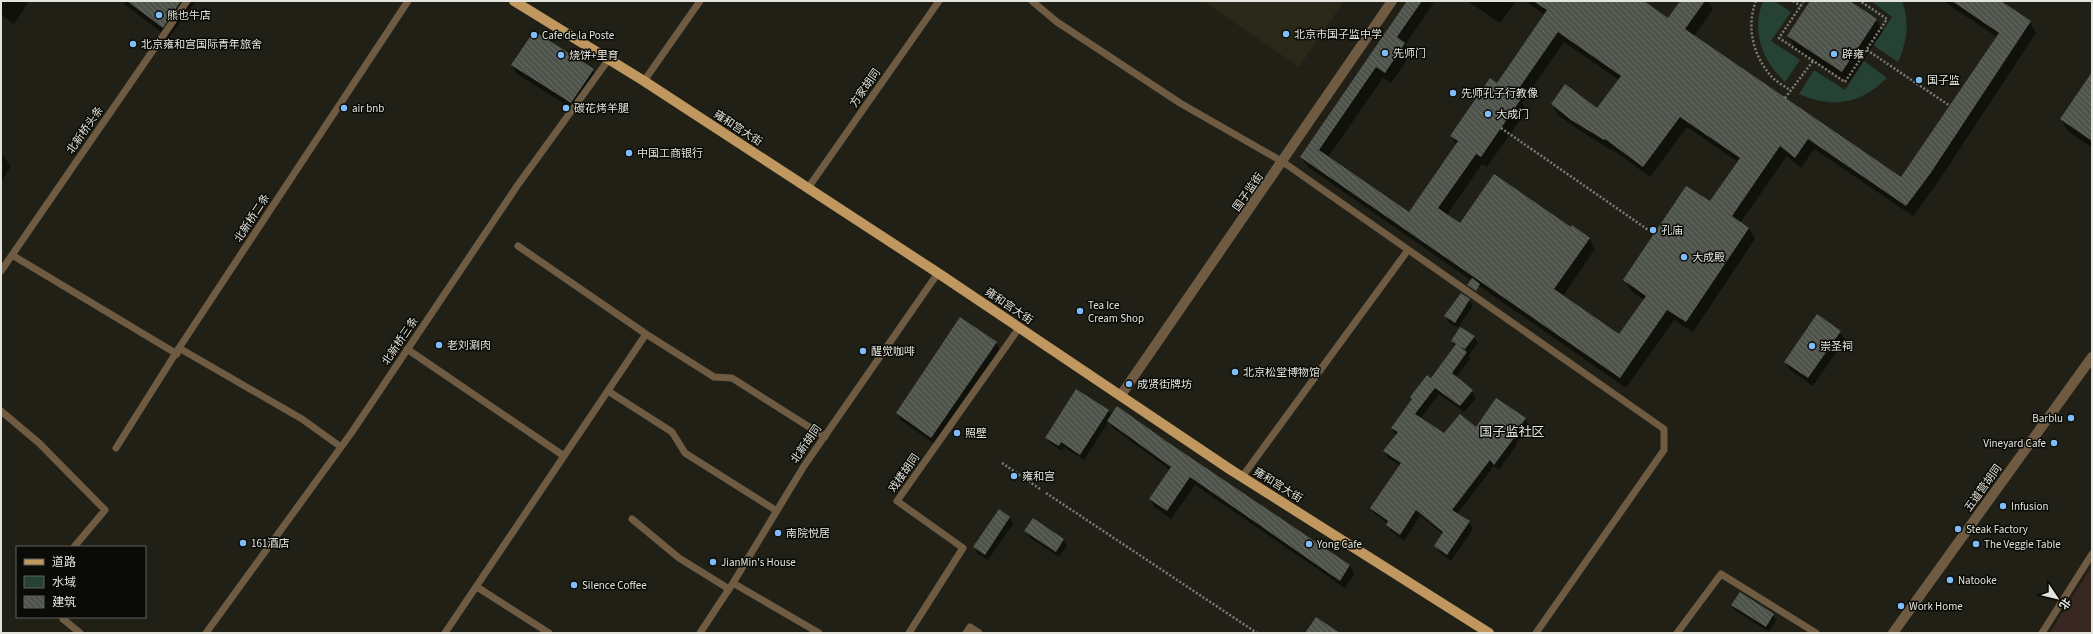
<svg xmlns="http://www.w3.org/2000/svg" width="2093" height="634" viewBox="0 0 2093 634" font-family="'Source Sans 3','Noto Sans SC',sans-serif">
<defs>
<pattern id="building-back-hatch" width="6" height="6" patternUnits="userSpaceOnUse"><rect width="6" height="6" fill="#4e544b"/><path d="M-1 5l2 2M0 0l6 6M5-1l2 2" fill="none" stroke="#676c64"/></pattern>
</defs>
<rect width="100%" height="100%" fill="#212017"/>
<!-- built -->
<path fill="#2a2819" d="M1203,1H1344L1299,67Z"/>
<!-- green -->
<path fill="#392821" d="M2092,566V633H2050Z"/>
<!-- water -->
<path fill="#264234" d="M1763,1H1774L1791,12L1771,41L1800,60L1785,82C1762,60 1751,32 1763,1Z
M1871,1H1902C1910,22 1907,42 1898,62L1873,45L1892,17Z
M1864,61L1887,78C1860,104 1834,109 1799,94L1814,70L1845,90Z"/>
<!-- shadow -->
<path fill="#0007" fill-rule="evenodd" d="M1,1H29L14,24L1,15Z
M123,1H196L169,38L125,5Z
M1408,1H1435L1405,45L1411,54L1391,83L1383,78L1328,157L1409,213L1456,145L1451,136L1498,84L1545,15L1525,1H1642L1668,19L1681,1H1708L1713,9L1694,36L1901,179L1997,37L1943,1H1999L2030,22L2036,33L1936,185L1913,216L1814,149L1801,168L1787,156L1740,223L1749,228L1755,239L1693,332L1674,320L1626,388L1308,167L1301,157ZM1564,42L1619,80L1597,110L1552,104L1558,115L1579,130L1611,150L1612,149L1650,177L1687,127L1738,162L1711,203L1625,280L1631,291L1644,300L1620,335L1563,296L1595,249L1589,238L1572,228L1461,225L1447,215L1482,164L1487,167L1527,110L1522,103Z
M1467,1H1516L1500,23Z
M1811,1H1848L1876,20L1883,31L1848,83L1795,48L1788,36Z
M512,65L593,70L598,78L576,111L517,74Z
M2092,74V148L2068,131L2061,119Z
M1,153L11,166L1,183Z
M1461,294L1469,300L1473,306L1458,328L1448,322L1445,316Z
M960,318L996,343L1001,352L937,446L902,421L897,413Z
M1840,332L1845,340L1813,386L1790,370L1785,362Z
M1474,337L1478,343L1469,355L1470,359L1456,378L1472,391L1476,398L1464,412L1439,394L1420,419L1444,434L1525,418L1529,425L1516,444L1517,445L1499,470L1494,466L1457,514L1469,522L1473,529L1451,561L1439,552L1435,546L1443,534L1420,516L1404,541L1391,531L1388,524L1375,514L1371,508L1401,466L1388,458L1384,451L1396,435L1392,428L1412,400L1411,397L1432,380L1455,347L1452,341Z
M1076,390L1109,411L1112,416L1165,442L1350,566L1354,574L1345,588L1195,485L1171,519L1154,507L1150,499L1170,470L1113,428L1109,421L1084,460L1064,447L1062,451L1050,443L1046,438Z
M999,511L1010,518L1013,524L988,560L977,553L974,547Z
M1033,519L1064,540L1067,546L1059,557L1029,537L1025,531Z
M1732,605L1773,615L1776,620L1769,632L1736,611Z"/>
<!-- building -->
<path fill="url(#building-back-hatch)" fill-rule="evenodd" d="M127,1H181L163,28Z
M1407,1H1422L1397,37L1405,43L1385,73L1376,67L1319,150L1409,212L1458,141L1450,136L1490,78L1497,83L1547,10L1533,1H1644L1668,18L1680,1H1705L1685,29L1901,177L1999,33L1952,1H2001L2031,21L1930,174L1906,206L1808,139L1795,158L1780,146L1732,216L1749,228L1686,322L1667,310L1620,378L1300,157ZM1558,32L1621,76L1597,108L1565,84L1551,104L1571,120L1604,140L1605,139L1643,167L1680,117L1740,158L1710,201L1686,186L1623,280L1646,296L1619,334L1554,289L1590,238L1572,225L1571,227L1494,174L1460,223L1438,208L1476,154L1481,157L1521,99L1515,94Z
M1810,1H1850L1877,19L1842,72L1787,36Z
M534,31L594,69L571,103L511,65Z
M2092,72V141L2060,119Z
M1472,278L1480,284L1476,291L1467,285Z
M1461,293L1470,299L1455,323L1444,316Z
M1817,314L1841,331L1808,378L1784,362Z
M960,317L997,342L931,438L896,413Z
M1460,327L1475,336L1465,349L1460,346L1467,352L1452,373L1473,390L1460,406L1435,388L1415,414L1444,433L1460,414L1476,427L1496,398L1526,418L1513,437L1514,438L1494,465L1490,460L1452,510L1470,521L1447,555L1434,546L1443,532L1416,510L1400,535L1386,525L1388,521L1370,508L1401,463L1383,451L1398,432L1391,428L1412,399L1410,397L1427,375L1431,378L1456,344L1451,341Z
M1076,389L1109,410L1080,455L1061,442L1059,446L1045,438Z
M1117,406L1166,441L1350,565L1340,581L1190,477L1167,511L1149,499L1171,467L1107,421Z
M999,509L1010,517L985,555L973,547Z
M1033,518L1064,539L1056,552L1024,531Z
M1740,592L1774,614L1766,627L1731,605Z
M1316,617L1340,633H1305Z"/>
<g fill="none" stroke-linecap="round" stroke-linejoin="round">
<!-- path -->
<path stroke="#7d7d75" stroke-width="2.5" stroke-dasharray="2 2" stroke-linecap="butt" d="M1756,1C1746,27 1753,54 1770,75C1775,81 1784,86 1790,90
M1793,1L1801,6
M1804,1L1779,38L1845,82L1887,19L1860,1
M1867,50L1950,106
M1785,98L1813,61
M1501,128L1654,234
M1002,463L1040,489
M1046,493L1257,633"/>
<!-- service -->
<path stroke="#6f5b42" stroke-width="7" d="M1032,1L1057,22L1180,103L1283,162L1664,429V450L1536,633
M644,81L700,1
M808,188L939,1
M12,255L177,354
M1,271L187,1
M646,334L714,377L732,378L825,437
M179,348L302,419L341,447
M407,349L564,456
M608,391L672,432L685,453L777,511
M1,411L39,443L105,510L74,547
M116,448L179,348L408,1
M1242,477L1408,250
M632,519L679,558L729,589
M733,583L819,633
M477,587L549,633
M64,617L63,619L80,633
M206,633L352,432L517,186L609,59
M445,633L646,334L518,246
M700,633L733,583L804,466L938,273
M909,633L963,548L897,501L1019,328
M966,633L970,627L979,633
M1677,633L1721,574L1816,633
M2042,633L2092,554"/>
<!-- minor -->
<path stroke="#6f5b42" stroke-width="10" d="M1121,395L1392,1
M1893,633L2092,357"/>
<!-- primary -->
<path stroke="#bf975f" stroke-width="10" d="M514,1L644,81L938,273L1231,470L1489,633"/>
</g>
<!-- markers -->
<g fill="#7fbdfa" stroke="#0a0a06" stroke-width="1.5">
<circle cx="159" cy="15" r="4"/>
<circle cx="1286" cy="34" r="4"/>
<circle cx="534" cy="35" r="4"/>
<circle cx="133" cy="44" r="4"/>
<circle cx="1385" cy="53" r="4"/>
<circle cx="1834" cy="54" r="4"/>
<circle cx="561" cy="55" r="4"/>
<circle cx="1919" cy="80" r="4"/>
<circle cx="1453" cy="93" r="4"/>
<circle cx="344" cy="108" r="4"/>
<circle cx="566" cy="108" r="4"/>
<circle cx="1488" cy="114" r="4"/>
<circle cx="629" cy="153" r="4"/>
<circle cx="1653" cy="230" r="4"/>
<circle cx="1684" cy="257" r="4"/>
<circle cx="1080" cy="311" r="4"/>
<circle cx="439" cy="345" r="4"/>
<circle cx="1812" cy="346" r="4"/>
<circle cx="863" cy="351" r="4"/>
<circle cx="1235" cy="372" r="4"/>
<circle cx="1129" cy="384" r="4"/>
<circle cx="2071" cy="418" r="4"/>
<circle cx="957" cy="433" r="4"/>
<circle cx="2054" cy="443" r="4"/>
<circle cx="1014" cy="476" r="4"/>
<circle cx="2003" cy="506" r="4"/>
<circle cx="1958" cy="529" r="4"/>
<circle cx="778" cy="533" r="4"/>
<circle cx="243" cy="543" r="4"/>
<circle cx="1309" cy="544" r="4"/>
<circle cx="1976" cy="544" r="4"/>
<circle cx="713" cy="562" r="4"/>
<circle cx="1950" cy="580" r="4"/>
<circle cx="574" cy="585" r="4"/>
<circle cx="1901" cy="606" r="4"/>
</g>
<g text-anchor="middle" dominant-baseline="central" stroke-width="3" stroke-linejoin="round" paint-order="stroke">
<!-- poi labels -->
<g font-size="11" fill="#e4e4de" stroke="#0a0a06" text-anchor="start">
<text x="167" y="15">熊也牛店</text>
<text x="1294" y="34">北京市国子监中学</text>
<text x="542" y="35">Cafe de la Poste</text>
<text x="141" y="44">北京雍和宫国际青年旅舍</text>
<text x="1393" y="53">先师门</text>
<text x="1842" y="54">辟雍</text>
<text x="569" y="55">烧饼+里育</text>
<text x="1927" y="80">国子监</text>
<text x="1461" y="93">先师孔子行教像</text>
<text x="352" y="108">air bnb</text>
<text x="574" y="108">碳花烤羊腿</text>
<text x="1496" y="114">大成门</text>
<text x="637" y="153">中国工商银行</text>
<text x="1661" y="230">孔庙</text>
<text x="1692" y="257">大成殿</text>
<text x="1088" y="305">Tea Ice<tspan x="1088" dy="13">Cream Shop</tspan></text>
<text x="447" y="345">老刘涮肉</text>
<text x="1820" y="346">崇圣祠</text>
<text x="871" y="351">醒觉咖啡</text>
<text x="1243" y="372">北京松堂博物馆</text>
<text x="1137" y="384">成贤街牌坊</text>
<text x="2063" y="418" text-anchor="end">Barblu</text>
<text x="965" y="433">照壁</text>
<text x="2046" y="443" text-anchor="end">Vineyard Cafe</text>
<text x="1022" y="476">雍和宫</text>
<text x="2011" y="506">Infusion</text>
<text x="1966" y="529">Steak Factory</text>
<text x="786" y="533">南院悦居</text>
<text x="251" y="543">161酒店</text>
<text x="1317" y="544">Yong Cafe</text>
<text x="1984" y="544">The Veggie Table</text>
<text x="721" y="562">JianMin's House</text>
<text x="1958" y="580">Natooke</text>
<text x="582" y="585">Silence Coffee</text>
<text x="1909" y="606">Work Home</text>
</g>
<!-- street labels -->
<g font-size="11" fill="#e4e4de" stroke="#0a0a06">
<text transform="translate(865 88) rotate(-55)">方家胡同</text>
<text transform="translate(738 128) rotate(33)">雍和宫大街</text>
<text transform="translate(85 130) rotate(-55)">北新桥头条</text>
<text transform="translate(1248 192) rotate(-55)">国子监街</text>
<text transform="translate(252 218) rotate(-57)">北新桥二条</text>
<text transform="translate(1009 306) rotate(34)">雍和宫大街</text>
<text transform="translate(400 341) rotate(-56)">北新桥三条</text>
<text transform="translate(806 444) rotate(-55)">北新胡同</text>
<text transform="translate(904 473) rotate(-55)">戏楼胡同</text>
<text transform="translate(1278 485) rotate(32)">雍和宫大街</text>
<text transform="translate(1983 488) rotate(-54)">五道营胡同</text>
</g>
<!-- quarter labels -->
<g font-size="13" fill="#e4e4de" stroke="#0a0a06">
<text x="1512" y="432">国子监社区</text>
</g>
</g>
<!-- border -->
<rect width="2093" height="634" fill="none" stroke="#e4e4de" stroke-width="4"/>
<!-- legend -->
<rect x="16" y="546" width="130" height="72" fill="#0a0a06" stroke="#61615c"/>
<rect x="24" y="559" width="20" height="6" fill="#bf975f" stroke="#61615c"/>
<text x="52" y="566" font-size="12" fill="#e4e4de">道路</text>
<rect x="24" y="576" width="20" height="12" fill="#264234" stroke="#61615c"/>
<text x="52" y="586" font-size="12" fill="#e4e4de">水域</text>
<rect x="24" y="596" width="20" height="12" fill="url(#building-back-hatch)" stroke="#61615c"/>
<text x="52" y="606" font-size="12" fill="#e4e4de">建筑</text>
<!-- north arrow -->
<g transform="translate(2057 598) rotate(125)" stroke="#0a0a06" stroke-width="3" paint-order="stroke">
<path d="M0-3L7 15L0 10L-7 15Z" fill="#e4e4de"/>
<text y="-6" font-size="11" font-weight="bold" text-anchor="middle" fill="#e4e4de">北</text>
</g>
</svg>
